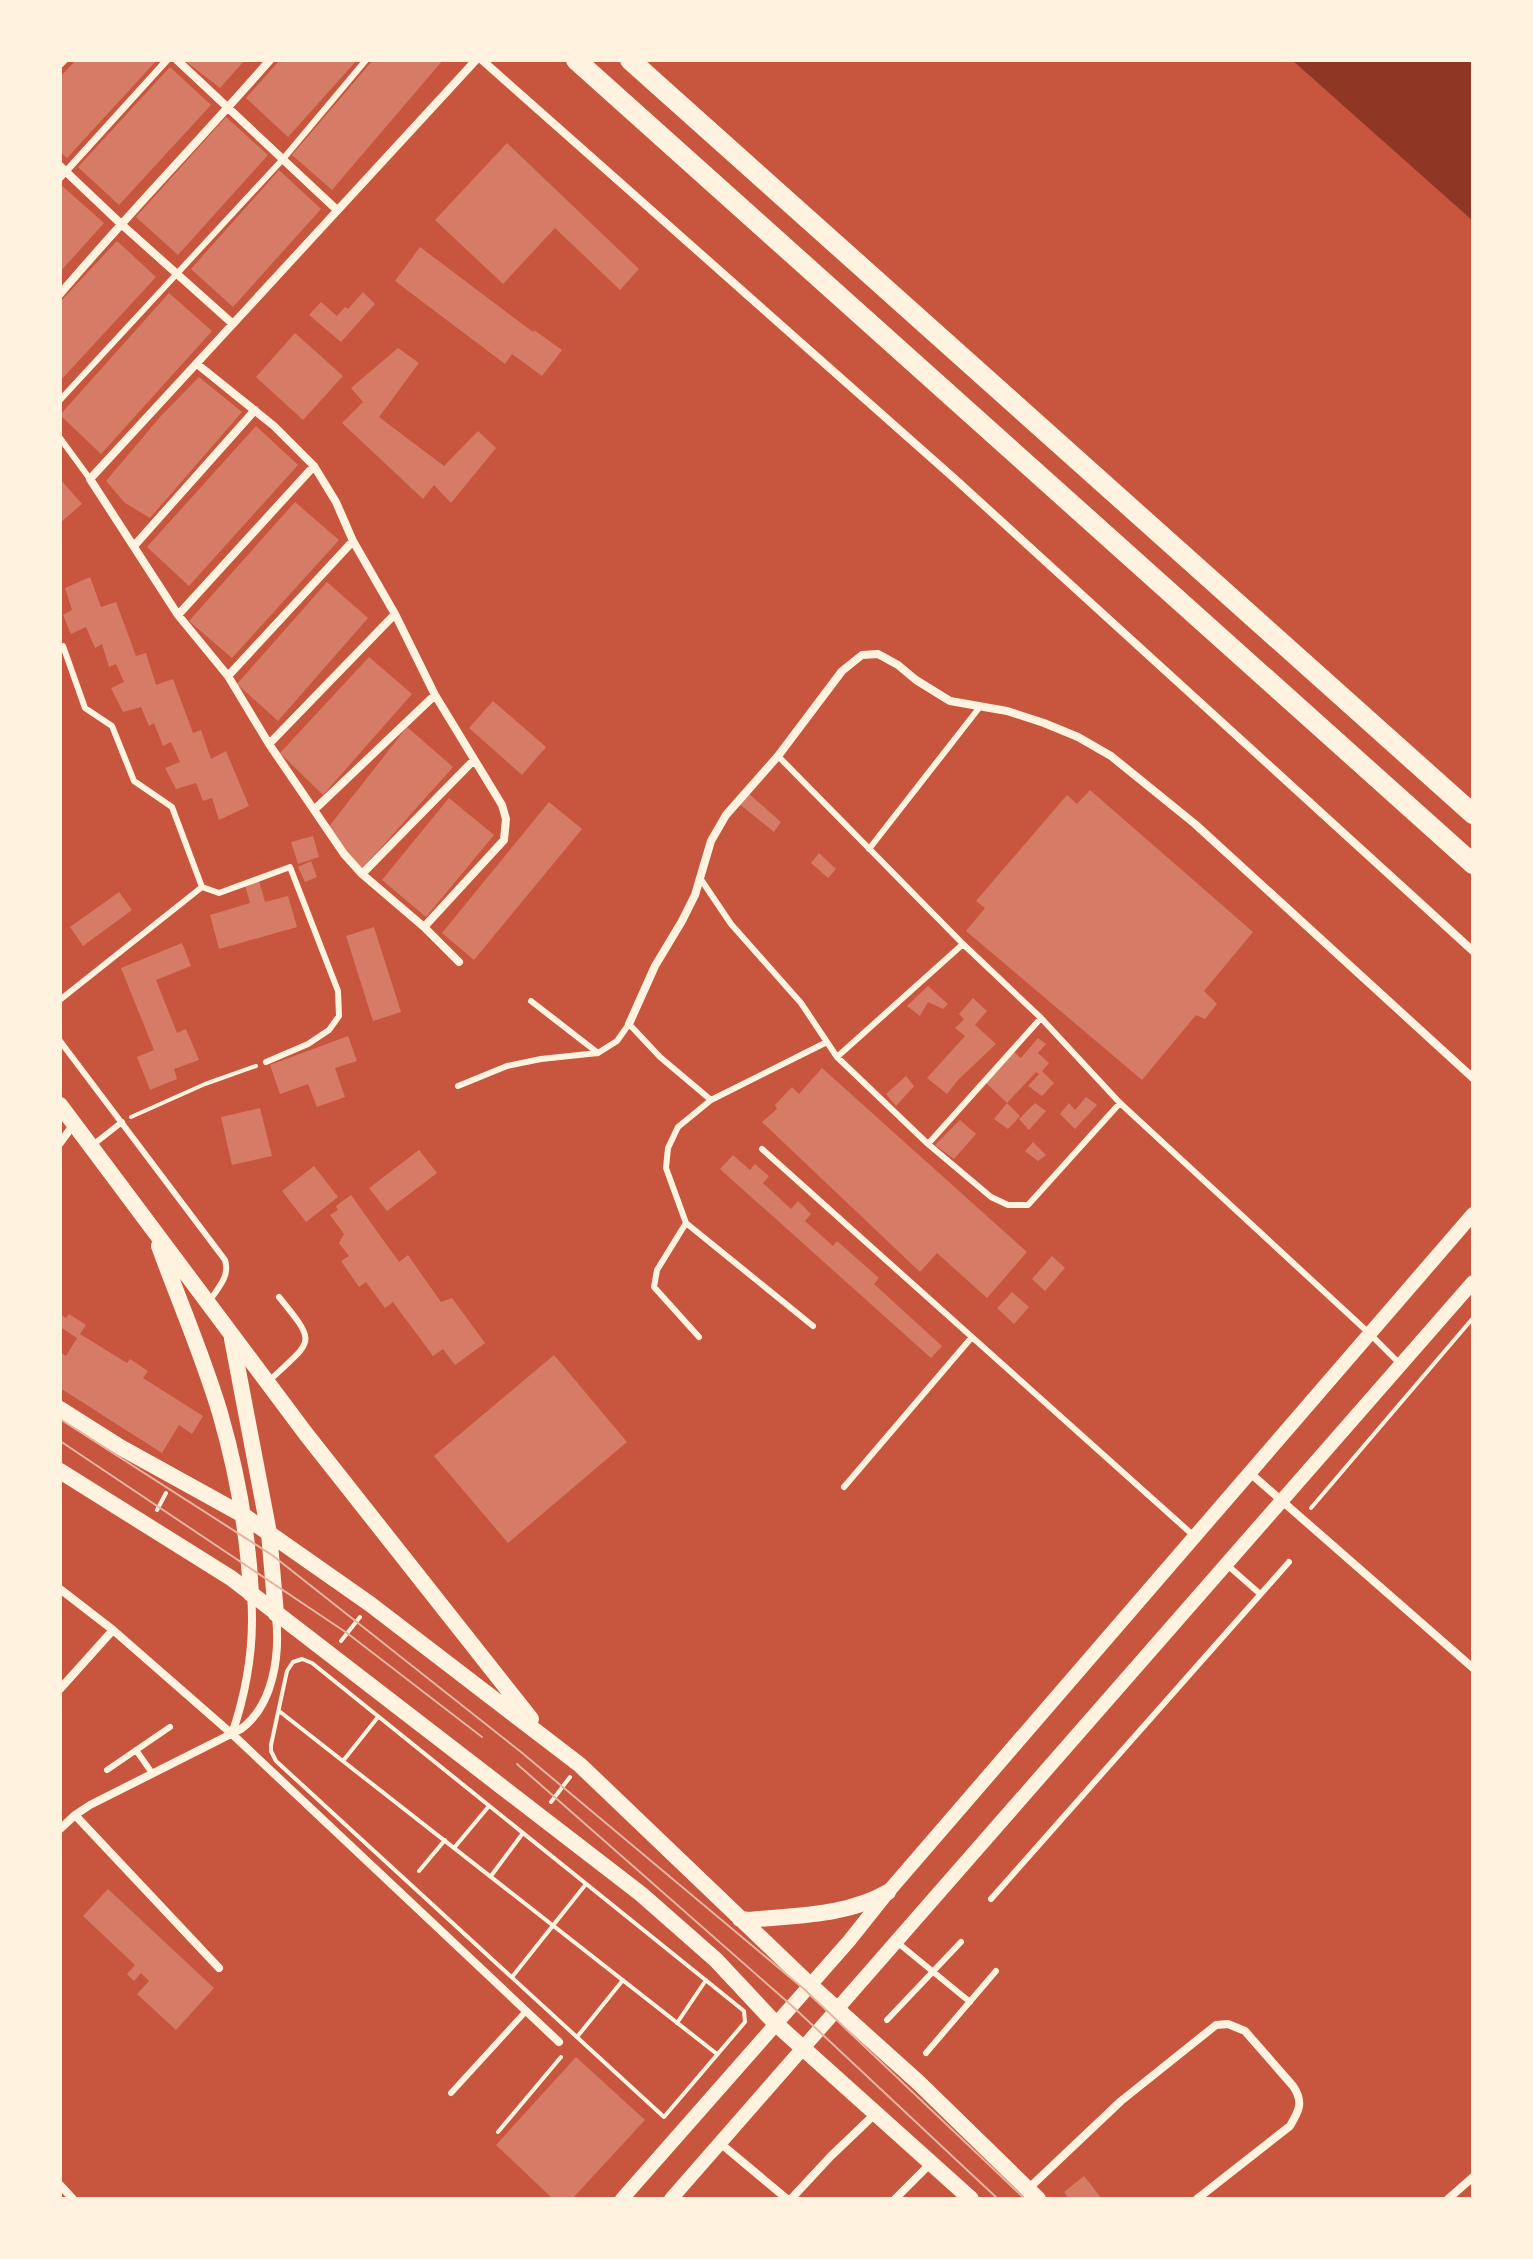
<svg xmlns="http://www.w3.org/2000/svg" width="1533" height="2259" viewBox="0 0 1533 2259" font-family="'PT Sans Narrow',sans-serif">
<rect width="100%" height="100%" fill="#c8553d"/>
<!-- water -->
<path fill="#8f3625" d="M1292,60H1473V221Z"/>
<!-- building -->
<path fill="#d67c66" d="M76,60H157L67,158L60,152V77Z
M184,60H245L220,88Z
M280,60H357L288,137L246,98Z
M373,60H443L332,190L292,155Z
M170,67L211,105L119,205L78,167Z
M226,117L268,155L178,255L136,217Z
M507,143L639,269L620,290L555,228L503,284L435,220Z
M279,170L321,209L233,307L191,269Z
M61,185L104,223L60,272V187Z
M117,241L156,277L60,381V302Z
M420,247L533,332L534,330L562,350L542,376L512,354L505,364L395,281Z
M363,292L375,304L341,342L309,315L321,302L337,316L345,307L348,309Z
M169,293L212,331L101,454L60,415Z
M295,333L343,376L303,420L256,377Z
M398,348L419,363L379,417L444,466L478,431L496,448L451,503L434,485L423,499L342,423L363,402L351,388Z
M199,377L242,412L150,518L125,503L106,481L160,417Z
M256,426L298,465L189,586L147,547Z
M60,479L82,504L60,523Z
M295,502L339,540L232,658L189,621Z
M90,577L101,607L116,602L136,656L146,653L156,685L173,679L193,733L201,730L211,759L226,751L249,806L219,820L212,798L203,801L196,783L176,789L165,768L180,762L171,742L163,746L154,723L149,726L141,707L123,712L111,688L124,682L116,664L109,667L102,644L95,648L86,627L71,634L63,615L72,610L65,588Z
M327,582L368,618L278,721L237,684Z
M369,657L412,694L323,795L280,753Z
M493,701L546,747L522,775L469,728Z
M407,727L453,767L362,869L327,829Z
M1090,790L1253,932L1204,991L1217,1004L1205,1019L1196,1015L1142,1080L966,931L985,908L976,901L1067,795L1077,804Z
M748,793L781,822L774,832L737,802Z
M449,798L494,835L426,917L382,880Z
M549,802L582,829L474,960L442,933Z
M313,836L319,857L298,864L291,842Z
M819,853L836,869L828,878L811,863Z
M311,861L317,877L305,882L298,867Z
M259,881L265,902L288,896L297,927L219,949L210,915L250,903L245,885Z
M119,892L132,910L83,946L70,927Z
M374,927L401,1012L373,1021L346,936Z
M182,943L191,966L156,980L177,1033L186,1029L199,1060L174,1069L177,1079L150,1090L137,1057L154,1050L121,968Z
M928,986L948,1004L943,1009L928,1002L920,1016L907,1006Z
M973,998L987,1011L975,1025L996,1044L958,1080L947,1094L927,1078L965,1036L955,1028L964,1019L959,1014Z
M348,1036L357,1061L335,1068L345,1097L317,1107L308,1084L280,1094L270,1065Z
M1038,1038L1046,1044L1038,1053L1049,1063L1042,1071L1054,1083L1042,1096L1028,1086L1039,1074L1036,1072L1007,1103L984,1081L1012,1050L1021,1058Z
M822,1068L1027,1252L987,1298L937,1253L920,1272L762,1122L777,1109L775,1105L792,1087L799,1094Z
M906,1076L914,1086L896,1106L886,1094Z
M1086,1097L1097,1105L1075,1129L1060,1114L1069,1103L1075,1110Z
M1007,1103L1020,1116L1008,1129L994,1119Z
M1035,1103L1046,1111L1029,1130L1019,1119Z
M260,1108L272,1156L232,1165L221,1117Z
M960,1120L976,1134L954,1159L935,1145Z
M1033,1142L1046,1155L1038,1161L1025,1151Z
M419,1150L437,1173L387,1211L369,1188Z
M733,1155L750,1170L755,1164L769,1176L763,1183L791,1209L798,1201L811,1214L805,1221L833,1246L837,1241L879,1278L874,1284L942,1346L931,1358L720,1169Z
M314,1166L338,1197L306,1222L282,1191Z
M351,1195L399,1262L408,1255L441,1302L452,1298L485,1343L455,1365L443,1349L433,1356L393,1302L385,1308L366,1282L359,1287L341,1261L349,1256L339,1243L344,1234L330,1215L338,1210L336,1206Z
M1052,1256L1065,1268L1045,1291L1032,1279Z
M1012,1292L1029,1307L1014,1324L997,1308Z
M60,1314L66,1318L69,1314L86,1325L80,1334L127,1363L130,1359L148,1371L143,1378L203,1416L192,1434L179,1425L162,1453L60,1388V1352L66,1356L77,1338L60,1327Z
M554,1355L627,1442L508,1543L434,1456Z
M108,1889L214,1988L176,2030L137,1994L149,1981L141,1973L134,1981L127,1974L135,1965L83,1916Z
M576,2057L645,2120L572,2199H553L496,2145Z
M1084,2176L1102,2199H1069L1064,2192Z"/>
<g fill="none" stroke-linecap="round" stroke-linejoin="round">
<!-- path -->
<path stroke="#fff3e0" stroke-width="4" d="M131,1117L205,1084L256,1066
M1311,1508L1473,1318
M157,1510L166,1493
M341,1641L360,1617
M302,1659L312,1663L744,2011L745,2022L664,2117L276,1761L271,1751V1745L287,1671L293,1662Z
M279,1711L717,2054
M343,1761L378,1717
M551,1802L570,1777
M454,1848L489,1806
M419,1871L445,1840
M491,1876L523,1833
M512,1977L586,1884
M677,2023L706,1980
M577,2037L623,1980
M498,2132L561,2057"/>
<!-- service -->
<path stroke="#fff3e0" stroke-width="6" d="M60,400L283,159L366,60
M60,438L90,479
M63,646L85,708L112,726L134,781L172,807L202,887
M778,756L963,944L1041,1018L1120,1103L1370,1334L1400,1364
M869,849L979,708
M700,878L731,924L801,1003L837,1057L928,1144L991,1197L1008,1205H1028L1120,1103
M202,887L219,893L290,867L338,991L339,1016L329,1030L308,1044L266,1062
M61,999L202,887
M531,1001L598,1053
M60,1041L225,1260C230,1276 219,1287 210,1300
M837,1057L963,944
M458,1086L507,1066L541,1059L598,1053L617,1041L629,1024L660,1057L711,1100
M94,1144L122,1122
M928,1144L1041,1018
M762,1149L1194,1536
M686,1223L813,1326
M699,1337L654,1287L657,1270L686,1223L666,1168L668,1148L678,1127L711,1100L827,1042
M270,1380C313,1339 318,1345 279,1297
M844,1487L972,1337
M1226,1564L1259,1593
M136,1750L152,1773
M107,1770L170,1727
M991,1899L1289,1562
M898,1943L970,2002
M887,2020L961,1942
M926,2053L996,1971
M451,2093L526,2011"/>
<!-- pedestrian -->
<path stroke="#fff3e0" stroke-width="7" d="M60,178L167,60"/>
<!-- minor -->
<path stroke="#fff3e0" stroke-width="8" d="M177,60L337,210
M482,60L955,479L1473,951
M60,64L64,60
M60,166L120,223L233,324
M60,294C128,214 201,139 270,60
M197,364L274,426L314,466L336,502L353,541L395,614L435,695L502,805L506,819L504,840L424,927
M134,546L255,410
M178,615L314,466
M228,676L353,541
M269,744L395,614
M314,810L435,695
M362,874L474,760
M459,962L424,927L362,874L344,854L269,744L228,676L178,615L90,479L476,60
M629,1024L655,966L682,921L695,895L711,841L726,815L778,756L842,671L862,655L878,654L898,665L916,680L950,701L1007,711L1044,723L1078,737L1111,756L1195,824L1473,1078
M60,1143L74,1124
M1250,1473L1473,1668
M60,1589L113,1630L232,1734L559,2042
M60,1689L113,1630
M232,1734C248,1687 255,1643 251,1594
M75,1815L219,1968
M60,1829L75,1815L90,1805L241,1729C274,1705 280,1654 276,1616
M720,2143L787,2199
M60,2185L73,2199
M1028,2189L1121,2101L1216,2025L1228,2024L1245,2031L1293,2086C1304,2102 1299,2111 1290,2126L1197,2199
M791,2199L831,2156L876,2113
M895,2199L931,2163
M1448,2199L1473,2177"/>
<!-- tertiary -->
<path stroke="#fff3e0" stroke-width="14" d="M622,2199L849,1941L888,1892L1473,1214
M671,2199L1473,1282"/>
<!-- secondary -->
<path stroke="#fff3e0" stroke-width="16" d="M60,1105L306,1434L531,1719
M159,1246C179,1301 203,1356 220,1413C237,1472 248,1532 251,1594
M232,1339L269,1533L276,1614
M60,1409L120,1447L243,1515L370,1604L580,1765L809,1984L919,2083L1038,2199
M60,1471L231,1578L641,1894L716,1960L775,2023L971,2199
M740,1919L749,1920C795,1915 847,1916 888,1892"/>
<!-- primary -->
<path stroke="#fff3e0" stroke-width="20" d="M576,60L1473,864
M630,60L1473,814"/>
<!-- tram -->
<path stroke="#e9b49f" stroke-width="2" d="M60,1419L272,1555L521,1752L804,1989L1025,2199
M60,1441L347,1633L482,1737
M517,1764L791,2005L998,2199"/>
</g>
<!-- border -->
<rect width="1533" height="2259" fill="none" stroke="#fff3e0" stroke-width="124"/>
</svg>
